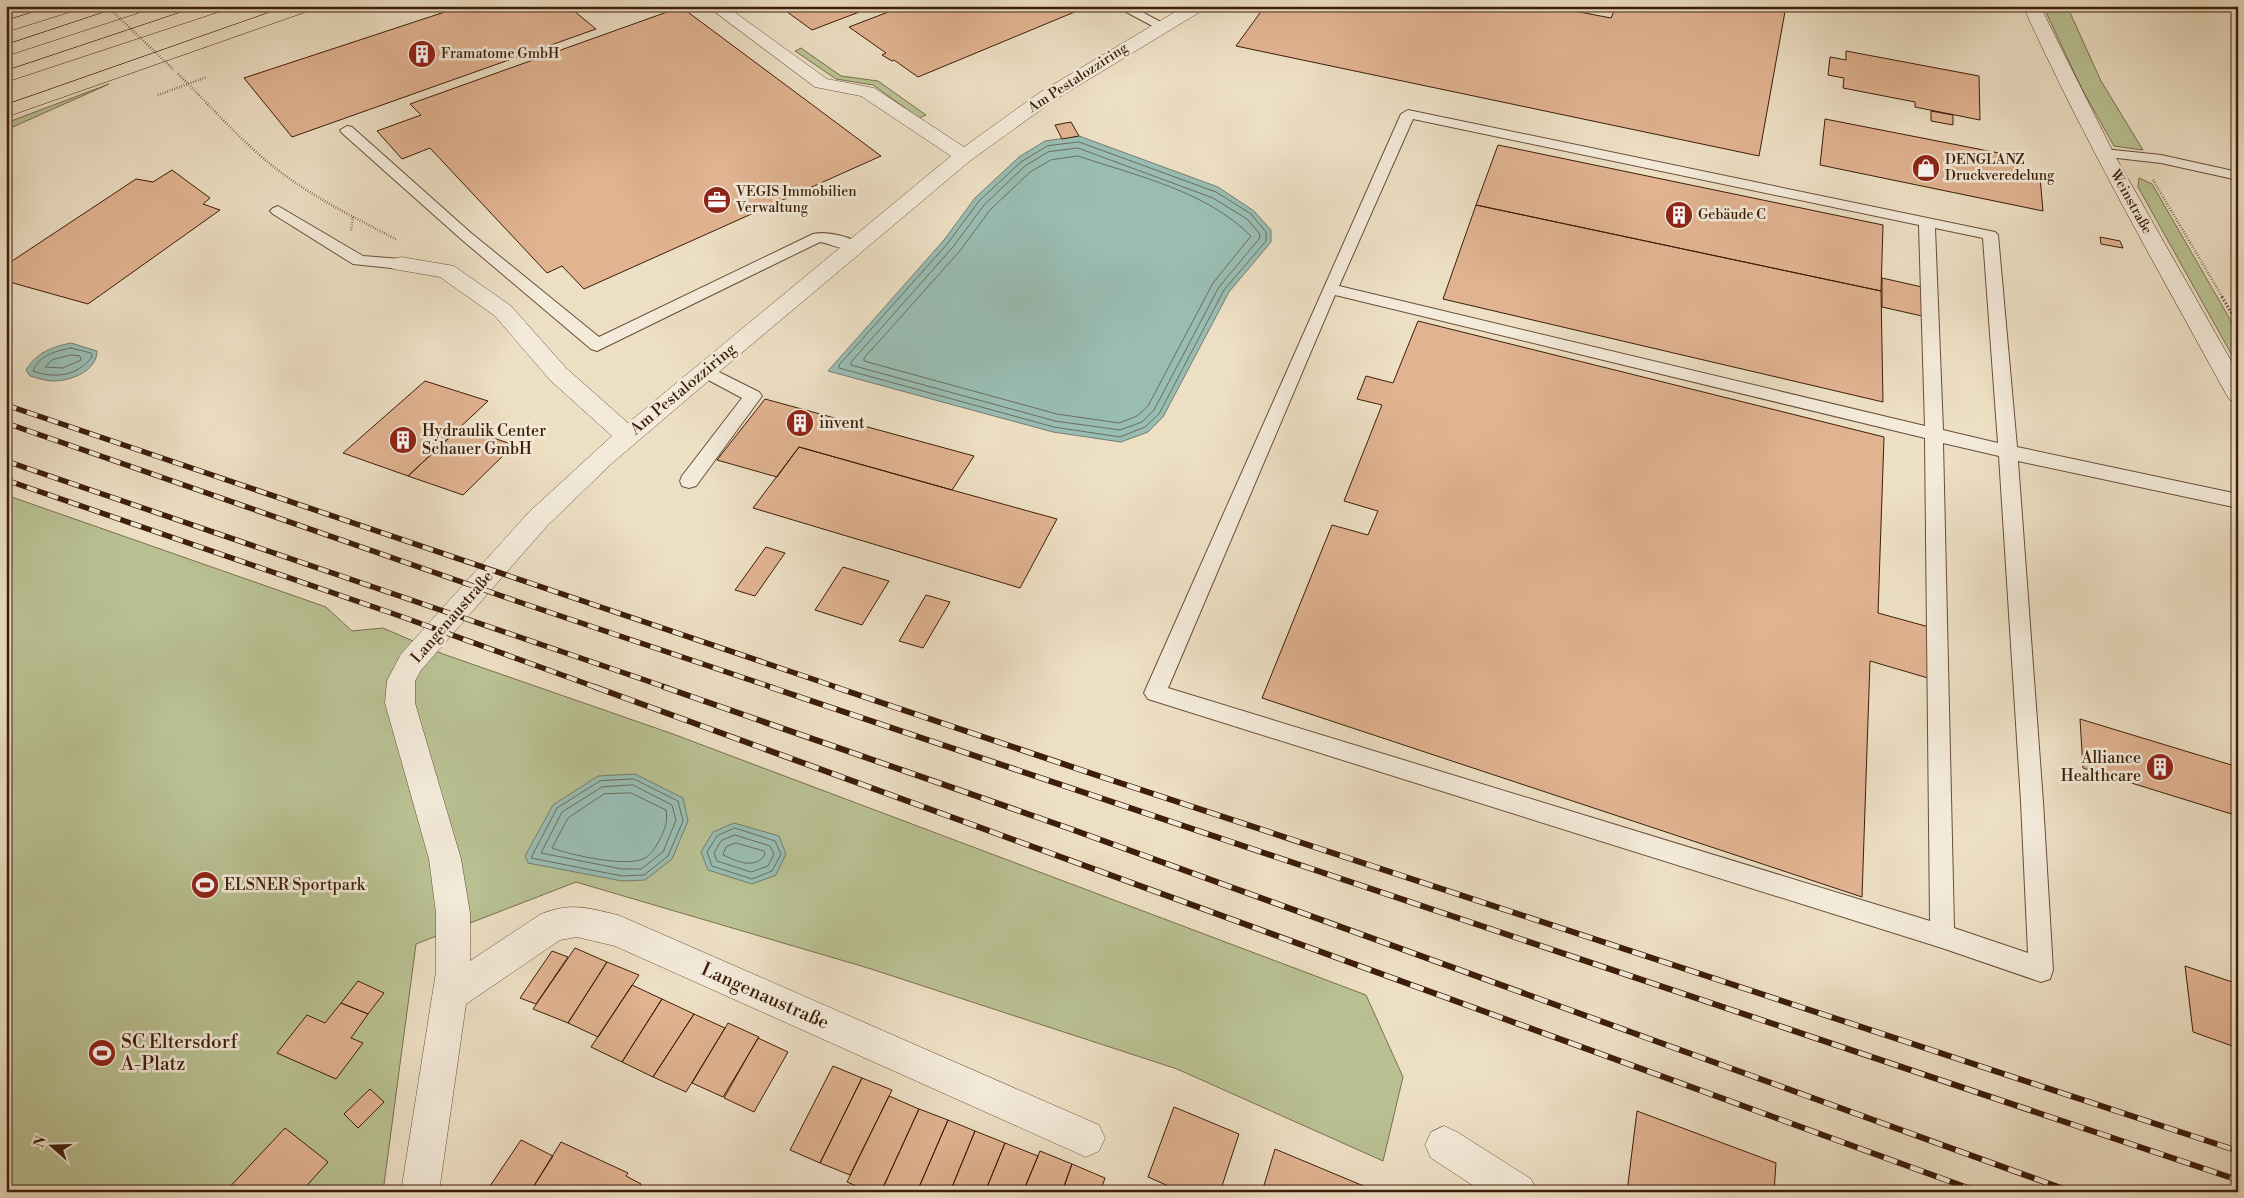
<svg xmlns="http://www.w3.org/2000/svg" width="2244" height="1198" viewBox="0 0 2244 1198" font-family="'Libre Bodoni',serif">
<rect width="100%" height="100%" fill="#eddfc4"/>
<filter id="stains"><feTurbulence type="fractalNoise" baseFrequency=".004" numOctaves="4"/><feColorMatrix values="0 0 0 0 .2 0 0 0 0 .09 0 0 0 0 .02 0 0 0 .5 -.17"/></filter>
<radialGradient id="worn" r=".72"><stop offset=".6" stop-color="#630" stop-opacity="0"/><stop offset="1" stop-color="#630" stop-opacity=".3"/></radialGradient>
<!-- green -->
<path fill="#b9c193" stroke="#7b6f4e" d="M2043,6H2067L2101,81L2143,150L2114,146L2082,89Z
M801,48L841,76L878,81L926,115L919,118L873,85L836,79L795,51Z
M109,84L6,130V123Z
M2139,178L2152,184L2238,333V366L2138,187Z
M6,495L326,607L352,631L383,628L443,654L673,734L1366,995L1403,1077L1383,1161L1177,1069L868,968L576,882L416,944L383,1192H6Z"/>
<!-- water -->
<path fill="#99bdb3" stroke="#747d6f" d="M1079,136L1218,187L1254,211L1271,230V242L1229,292L1163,417L1148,432L1121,442L1053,432L828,371L944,240L975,198L1019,157L1045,141Z
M71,343L97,351C97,371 71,381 53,381C46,381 37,378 30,376L26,370C37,352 52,347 71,343Z
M635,774L683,798L688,821L672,859L645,880L622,881L528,863L525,856L553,805L598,776Z
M734,823L779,836L786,854L776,875L752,884L708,870L701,852L713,832Z"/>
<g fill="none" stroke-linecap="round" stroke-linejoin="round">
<!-- shore -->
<path stroke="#6b6d5e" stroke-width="1" d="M1079,142L1216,192L1251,214L1266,232V241L1224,290L1159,414L1145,427L1120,437L1054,427L839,368V365L948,243L979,201L1021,162L1047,146Z
M1078,148L1213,198L1247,219L1260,234L1259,239L1219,287L1154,410L1142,422L1120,430L1055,421L851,365V362L953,247L984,205L1025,166L1048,152Z
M1078,156C1137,176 1206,191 1251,236L1213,283L1148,406L1137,416L1119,423L1057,414L864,361V358L959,252L990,210L1030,172L1051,160Z
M71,348L91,353L92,357C77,376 55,379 33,371C39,355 56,351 71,348Z
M71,355L80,356L81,360L63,368L45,367L52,360Z
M634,779L678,801L683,821L668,856L644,875L622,876L531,858L557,808L600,781Z
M633,785L672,805L676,820L663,852L641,869H622L541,853L562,812L602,787Z
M631,793L666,810C668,821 665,829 660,839C656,847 651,855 643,859C624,867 571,855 552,848L568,818L604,794Z
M735,828L775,841L781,854L772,871L752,879L712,866L707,852L717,836Z
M735,835L770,846L774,854L768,866L751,872L717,861L714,853L721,841Z
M736,843L764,851L765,855C754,870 737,861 723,855L726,847Z"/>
</g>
<!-- building -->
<path fill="#e1b391" stroke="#3d1d09" d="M463,6H568L596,29L292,137L244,78Z
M779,6H875L812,30Z
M904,6H1089L918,77L894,60L892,61L882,55L886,53L849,27Z
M1265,6H1548L1611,18L1616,6H1786L1759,156L1236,46Z
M681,7L881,156L584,289L562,266L547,273L430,148L402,159L377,131L421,115L410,104Z
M1846,51L1979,76L1980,120L1915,107V102L1843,88L1844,78L1828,75L1830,57L1846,60Z
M1931,111L1953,115V125L1931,121Z
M1825,119L2014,156V172L2040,177L2043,211L1820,165Z
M1071,122L1079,136L1062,139L1055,125Z
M1498,145L1883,225L1881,291L1476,205Z
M172,170L210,198L203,204L220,210L88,304L6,281V265L136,179L153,182Z
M1476,205L1881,291L1883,402L1443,299Z
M2100,237L2120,241L2123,248L2101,244Z
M1882,278L1922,287V316L1882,307Z
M1418,321L1884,437L1878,613L1929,627L1928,678L1870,661L1862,897L1262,698L1332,525L1368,535L1378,511L1344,501L1382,405L1357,399L1366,376L1393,383Z
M425,381L488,401L408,476L343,453Z
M765,399L974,456L952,490L799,447L777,477L717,460Z
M461,427L514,445L463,495L408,476Z
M799,447L952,490L1057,519L1020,588L753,508Z
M766,547L785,553L755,596L735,590Z
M843,567L889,581L862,625L815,610Z
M926,595L950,602L923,648L899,641Z
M2080,719L2238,767V816L2083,768Z
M575,948L607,962L568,1023L533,1009Z
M552,951L568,957L536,1004L520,998Z
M607,962L639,975L598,1037L568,1023Z
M2185,966L2238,984V1048L2193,1032Z
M358,981L384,993L368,1014L341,1003Z
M632,985L662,999L622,1062L591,1047Z
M662,999L694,1014L653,1077L622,1062Z
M341,1003L368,1014L351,1038L363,1043L336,1079L277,1053L307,1015L325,1023Z
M694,1014L725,1028L686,1092L653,1077Z
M728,1023L759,1037L723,1097L692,1083Z
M758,1038L788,1052L754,1112L724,1098Z
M833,1066L862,1078L820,1163L790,1150Z
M862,1078L892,1090L850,1175L820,1163Z
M370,1089L384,1102L358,1128L344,1114Z
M889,1096L919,1109L881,1192H870L847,1182Z
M1174,1107L1239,1134L1220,1192H1182L1148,1177Z
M919,1109L948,1120L917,1192H881Z
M1637,1111L1776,1163L1774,1192H1627Z
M948,1120L975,1131L950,1192H917Z
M285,1128L328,1162L301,1192H225Z
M975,1131L1005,1143L985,1192H950Z
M521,1140L553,1156L532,1189L530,1192H503L490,1186Z
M561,1142L628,1173L626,1176L641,1184L637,1192H538L532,1189Z
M1005,1143L1038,1156L1023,1192H985Z
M1275,1149L1378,1192H1262Z
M1040,1151L1072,1164L1062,1192H1023Z
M1072,1164L1105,1178L1100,1192H1062Z"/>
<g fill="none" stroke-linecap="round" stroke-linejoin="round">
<defs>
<path id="service" d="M1115,6H1131L1168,26L1166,29H1158Z
M1408,110L1995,232L1998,235L2017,447L2238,494V508L2018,461L2043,802L2053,970L2050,979L2041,982L1942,948L1148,699L1144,693L1401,114ZM1413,119L1919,225L1925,426L1339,286ZM1935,228L1983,238L1998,443L1943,430ZM1335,295L1925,438L1930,921L1168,688ZM1943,443L1999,456L2021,802L2028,953L1954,928Z
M347,126L352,127L471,233L599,337L813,234C825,231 854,236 862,247L859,250C850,253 831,244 820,242L597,351L591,349L461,239L342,133L340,130Z
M2104,149L2161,155L2238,172V180L2161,163L2099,156L2097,153L2099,150Z
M278,206L363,256L401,259L407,261L409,264L407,267L401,269L353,264L273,214L270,211L273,208Z
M705,365L759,392L762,396L696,486L689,488L682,486L680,481L682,476L742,398L699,375L696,371L699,367Z"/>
<path id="minor" d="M707,6H726L827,79L874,88L964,147L1039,93L1185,6H1205L1203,10L1053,101L971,160L713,377L611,464L547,526L421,670L415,681V703L461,859L470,913V961L541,914C572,902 587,908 618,915L1099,1125L1105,1138L1099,1151L1086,1157L615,946L577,937L560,940L466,1004L439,1192H401L436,972V913L429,859L385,703L387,681L401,654L529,512L612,436L550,380L495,316L440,277L393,269L390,264L393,259L401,257L454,266L511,306L566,368L628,423L951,156L861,96L815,87Z
M1444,1126L1457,1132L1531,1179L1537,1192H1483L1431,1158L1425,1145L1431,1132Z"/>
<path id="secondary" d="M2023,6H2040L2114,154L2238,373V402L2230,400L2226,394C2156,266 2083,139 2023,6Z"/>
<path id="motorway" d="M52,6H78L76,10L6,32V21Z
M123,6H149L147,10L6,56V45Z
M200,6H226L224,10L6,82V71Z
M288,6H313L311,10L6,117V105Z"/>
</defs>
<!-- service casing -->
<use href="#service" stroke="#694e38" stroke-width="2"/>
<!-- minor casing -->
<use href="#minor" stroke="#694e38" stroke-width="1"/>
<!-- secondary casing -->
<use href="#secondary" stroke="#3d1d09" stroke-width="1"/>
<!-- motorway casing -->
<use href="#motorway" stroke="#3d1d09" stroke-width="1"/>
<!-- path-far1 -->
<path stroke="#3d1d09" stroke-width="2.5" stroke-dasharray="0.5 2" stroke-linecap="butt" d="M178,74C211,106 241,142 278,170C314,198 356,218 397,240
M158,95L207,77
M2153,180L2223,298
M351,230L353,216"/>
<!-- path -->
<path stroke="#3d1d09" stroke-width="3" stroke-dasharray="1 2.5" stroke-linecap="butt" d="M2222,297L2238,324"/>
<!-- service -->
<use href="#service" fill="#f3ead9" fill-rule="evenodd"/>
<!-- minor -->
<use href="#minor" fill="#f3ead9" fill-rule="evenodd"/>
<!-- secondary -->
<use href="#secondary" fill="#f3ead9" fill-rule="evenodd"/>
<!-- motorway -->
<use href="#motorway" fill="#eddfc4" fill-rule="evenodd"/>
<defs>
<path id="rail-far1" d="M6,405L839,688
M6,423L522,603L774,688
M6,461L668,688
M6,480L397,615L598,688"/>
<path id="rail" d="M595,687L1979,1192
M664,687L1068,828L2072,1192
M770,687L2238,1180
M835,687L1099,776L2238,1151"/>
</defs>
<!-- rail-far1 casing -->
<use href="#rail-far1" stroke="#3d1d09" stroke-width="5.5"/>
<!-- rail casing -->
<use href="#rail" stroke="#3d1d09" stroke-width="6"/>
<!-- rail-far1 -->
<use href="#rail-far1" stroke="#f3ead9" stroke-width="4" stroke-dasharray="11" stroke-linecap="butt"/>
<!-- rail -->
<use href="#rail" stroke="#f3ead9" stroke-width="4.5" stroke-dasharray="14" stroke-linecap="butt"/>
<!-- path-bridge -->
<path stroke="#3d1d09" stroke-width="2.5" stroke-dasharray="0.5 2" stroke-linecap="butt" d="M107,6L174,70"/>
</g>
<!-- icons -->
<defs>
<symbol id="building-disc" viewBox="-11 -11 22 22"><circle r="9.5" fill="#8f2418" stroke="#f3ead9"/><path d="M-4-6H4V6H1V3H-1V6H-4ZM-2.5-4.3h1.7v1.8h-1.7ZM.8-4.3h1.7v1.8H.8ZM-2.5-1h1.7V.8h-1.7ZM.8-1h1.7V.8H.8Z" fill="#fff"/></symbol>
<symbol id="shop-disc" viewBox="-11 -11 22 22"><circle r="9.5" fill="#8f2418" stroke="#f3ead9"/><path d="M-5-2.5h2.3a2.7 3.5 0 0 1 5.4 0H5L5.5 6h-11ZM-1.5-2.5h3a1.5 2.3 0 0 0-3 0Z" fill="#fff"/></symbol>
<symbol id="office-disc" viewBox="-11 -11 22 22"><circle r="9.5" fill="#8f2418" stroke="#f3ead9"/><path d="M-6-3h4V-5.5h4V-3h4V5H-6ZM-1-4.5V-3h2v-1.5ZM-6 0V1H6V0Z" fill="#fff"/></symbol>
<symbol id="stadium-disc" viewBox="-11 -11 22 22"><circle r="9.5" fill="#8f2418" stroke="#f3ead9"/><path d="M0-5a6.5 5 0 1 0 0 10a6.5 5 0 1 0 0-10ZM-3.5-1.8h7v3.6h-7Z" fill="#fff"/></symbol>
</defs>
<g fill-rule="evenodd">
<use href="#building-disc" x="406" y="38" width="32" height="32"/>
<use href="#shop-disc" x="1910" y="152" width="32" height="32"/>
<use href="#office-disc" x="701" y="184" width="32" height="32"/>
<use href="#building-disc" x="1663" y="199" width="32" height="32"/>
<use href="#building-disc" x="784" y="407" width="32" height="32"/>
<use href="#building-disc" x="387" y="424" width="32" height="32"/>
<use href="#building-disc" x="2144" y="751" width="32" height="32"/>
<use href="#stadium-disc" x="189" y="869" width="32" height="32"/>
<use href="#stadium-disc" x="86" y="1037" width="32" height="32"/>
</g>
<g text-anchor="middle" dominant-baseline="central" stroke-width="5" stroke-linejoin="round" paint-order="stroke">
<!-- far-poi labels -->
<g font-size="14" fill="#3d1d09" stroke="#f3ead9" text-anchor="start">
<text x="441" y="54">Framatome GmbH</text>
<text x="1945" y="160">DENGLANZ<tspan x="1945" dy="16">Druckveredelung</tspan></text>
<text x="736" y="192">VEGIS Immobilien<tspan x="736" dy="16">Verwaltung</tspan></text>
<text x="1698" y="215">Gebäude C</text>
</g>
<!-- far-street labels -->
<g font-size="14" fill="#3d1d09" stroke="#f3ead9">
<text transform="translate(1078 78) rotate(-33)">Am Pestalozziring</text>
<text transform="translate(2131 202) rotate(61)">Weinstraße</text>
</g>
<!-- street labels -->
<g font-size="16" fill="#3d1d09" stroke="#f3ead9">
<text transform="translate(683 389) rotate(-40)">Am Pestalozziring</text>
<text transform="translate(452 617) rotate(-49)">Langenaustraße</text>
</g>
<!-- poi labels -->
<g font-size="16" fill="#3d1d09" stroke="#f3ead9" text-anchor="start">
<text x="819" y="423">invent</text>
<text x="422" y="431">Hydraulik Center<tspan x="422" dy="18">Schauer GmbH</tspan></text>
<text x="2141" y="758" text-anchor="end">Alliance<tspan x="2141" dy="18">Healthcare</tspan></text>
<text x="224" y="885">ELSNER Sportpark</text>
</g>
<!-- near-street labels -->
<g font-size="19" fill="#3d1d09" stroke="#f3ead9">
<text transform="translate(765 996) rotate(24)">Langenaustraße</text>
</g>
<!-- near-poi labels -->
<g font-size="19" fill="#3d1d09" stroke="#f3ead9" text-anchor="start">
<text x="121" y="1042">SC Eltersdorf<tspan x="121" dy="22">A-Platz</tspan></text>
</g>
</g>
<!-- margin -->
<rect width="2244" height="1198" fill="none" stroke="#eddfc4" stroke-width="25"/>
<rect x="8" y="8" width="2229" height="1183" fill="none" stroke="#3d1d09" stroke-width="2.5"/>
<rect x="12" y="12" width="2219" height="1173" fill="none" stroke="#3d1d09"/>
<!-- north arrow -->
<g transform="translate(52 1146) rotate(290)" stroke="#f3ead9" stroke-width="4" paint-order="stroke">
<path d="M0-4L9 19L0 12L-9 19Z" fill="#3d1d09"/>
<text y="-8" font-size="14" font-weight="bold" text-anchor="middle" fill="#3d1d09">N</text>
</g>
<rect width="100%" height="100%" filter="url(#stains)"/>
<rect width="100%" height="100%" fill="url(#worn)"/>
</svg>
